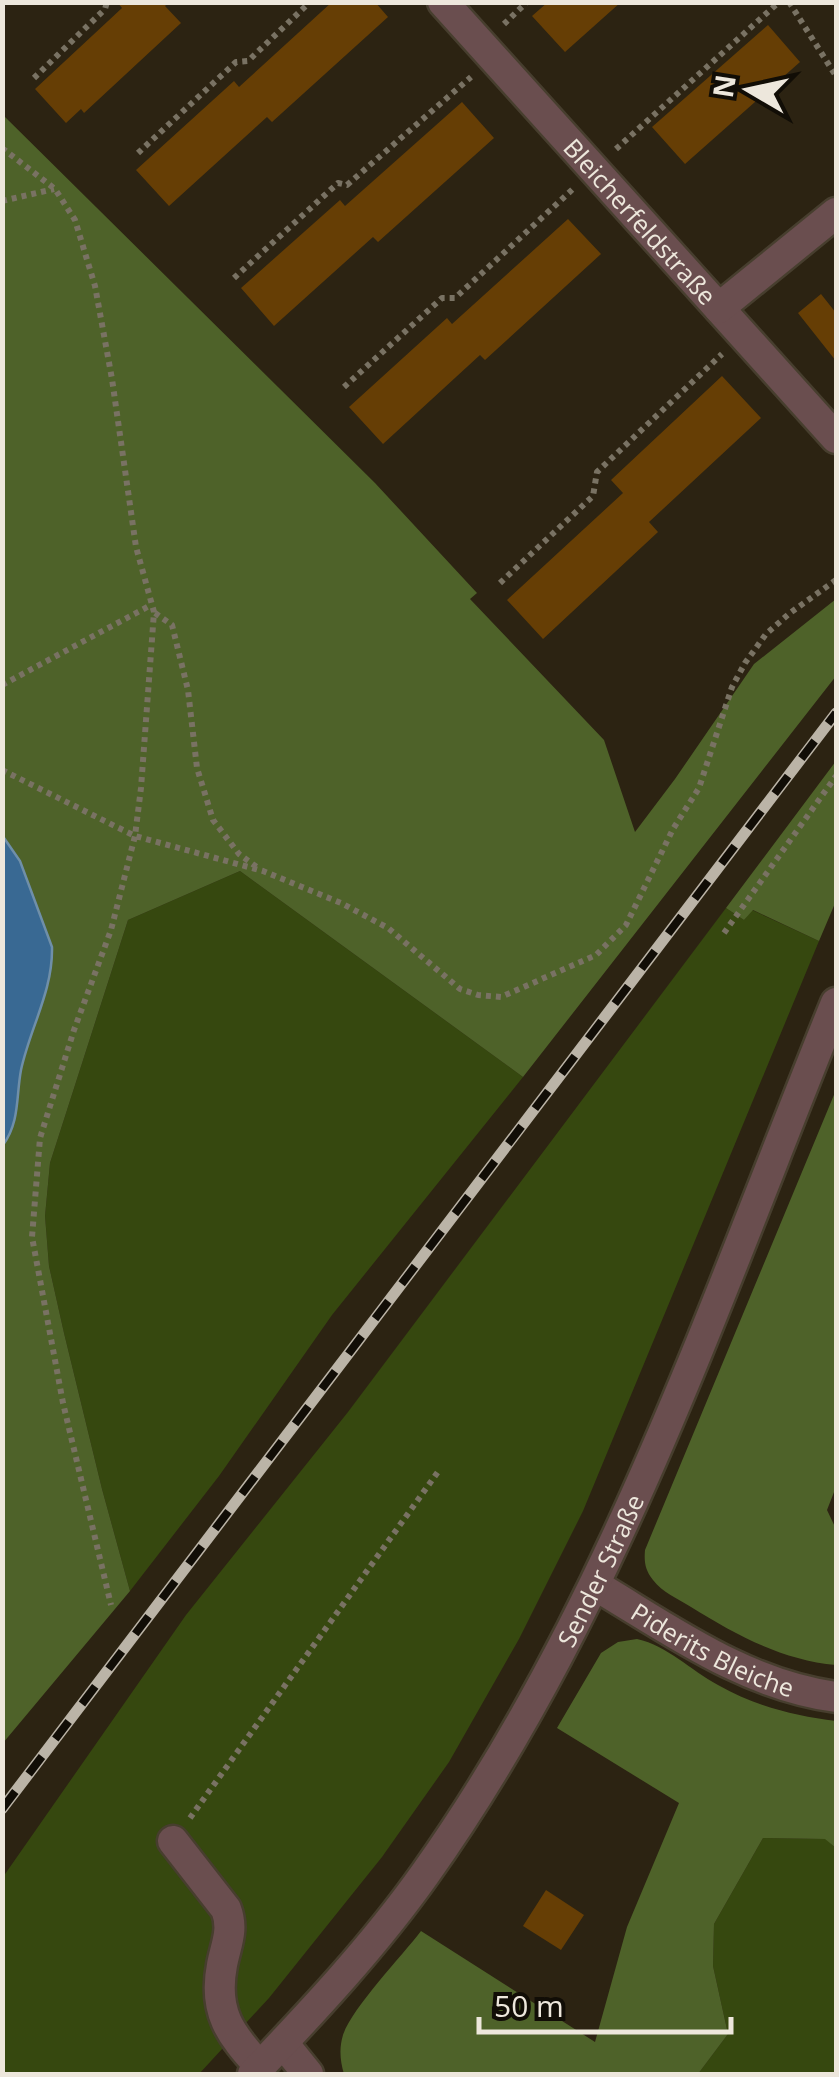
<svg xmlns="http://www.w3.org/2000/svg" width="839" height="2077" viewBox="0 0 839 2077" font-family="'Open Sans',sans-serif">
<rect width="100%" height="100%" fill="#2c2312"/>
<!-- green -->
<path fill="#36480f" d="M240,871L523,1077L332,1315L219,1476L130,1591L102,1489L64,1333L49,1266L45,1216L50,1163L128,920Z
M726,908L744,920L752,910L819,941L583,1511L519,1639L449,1762L382,1857L269,1998L199,2074H3V1877L186,1615L348,1412Z
M763,1838L826,1839L836,1848V2074H698L728,2034L713,1966L714,1924Z"/>
<!-- forest -->
<path fill="#4e6229" d="M3,115L375,483L477,593L470,599L604,740L635,832L675,779L754,664L836,599V676L523,1077L240,871L128,920L50,1163L45,1216L49,1266L64,1333L102,1489L130,1591L3,1743V1145C20,1122 16,1096 21,1070C30,1028 53,991 52,947L20,861L3,835Z
M836,761V901L819,941L753,910L744,920L726,908Z
M836,1090V1487L827,1510L836,1529V1665C782,1660 736,1635 691,1607C678,1599 662,1592 653,1580C645,1570 644,1562 645,1550Z
M637,1639C668,1646 690,1670 718,1685C755,1706 795,1716 836,1721V1848L825,1839L763,1838L714,1924L713,1966L728,2034L698,2074H344C340,2061 339,2048 343,2035C352,2008 402,1956 421,1931L595,2042L627,1927L679,1803L557,1728L601,1653L618,1642Z"/>
<!-- water -->
<path fill="#396993" stroke="#6f8fa9" stroke-width="2.5" d="M2,835L20,861L52,947C53,991 30,1028 21,1070C16,1096 20,1122 3,1145Z"/>
<!-- building -->
<path fill="#663e05" d="M117,2H169L165,6L181,23L84,113L81,109L66,123L35,89L122,8Z
M332,2H375L388,17L272,122L267,117L169,206L136,170L234,81L239,87Z
M548,2H621L565,52L532,16Z
M768,25L800,62L685,164L652,127Z
M462,102L494,138L378,242L373,237L274,326L241,288L340,200L345,206Z
M568,219L601,254L485,360L480,355L383,444L349,407L447,318L452,324Z
M821,294L836,313V361L798,313Z
M722,376L761,418L649,522L658,532L543,639L507,600L623,493L611,480Z
M546,1890L584,1915L561,1950L523,1926Z"/>
<g fill="none" stroke-linecap="round" stroke-linejoin="round">
<defs>
<g id="minor">
<path id="s1" d="M443,2L836,438"/>
<path d="M719,308L836,213"/>
<path id="s2" d="M595,1585C672,1631 746,1685 836,1697"/>
<path d="M173,1841L226,1909C234,1930 226,1944 222,1965C213,2012 230,2034 260,2067"/>
<path d="M283,2043L308,2074"/>
<path id="s3" d="M253,2074C313,2011 374,1946 425,1874C612,1611 715,1300 836,1003"/>
</g>
</defs>
<!-- minor casing -->
<use href="#minor" stroke="#473e2e" stroke-width="35"/>
<!-- path -->
<path stroke="#797263" stroke-width="6" stroke-dasharray="5 5" stroke-linecap="butt" d="M789,2L836,76
M504,24L527,2
M34,78L105,9L107,2
M2,148L55,189L75,220L95,286L112,379L136,547L154,612L141,788L135,836L111,930L74,1030L40,1138L32,1237L63,1403L111,1605
M616,149L779,2
M138,153L236,62L248,61L310,2
M2,201L54,189
M234,278L338,183L347,185L471,77
M344,387L442,298H455L574,188
M500,583L593,496L597,472L722,354
M155,613L172,625L188,690L197,768L213,820L239,854L258,868
M2,685L151,605
M2,770L135,836L263,871L341,903L388,928L460,989L478,995L501,997L596,955L626,925L673,829L699,788L732,687L745,663L766,634L790,613L836,580
M724,933L836,776
M190,1818L440,1469"/>
<!-- minor -->
<use href="#minor" stroke="#6a4e4f" stroke-width="30"/>
<defs>
<path id="rail" d="M2,1809L836,713"/>
</defs>
<!-- rail casing -->
<use href="#rail" stroke="#bbb4a7" stroke-width="11"/>
<!-- rail -->
<use href="#rail" stroke="#110d06" stroke-width="8" stroke-dasharray="22" stroke-linecap="butt"/>
</g>
<g text-anchor="middle" dominant-baseline="central" stroke-width="8" stroke-linejoin="round" paint-order="stroke">
<!-- street labels -->
<g font-size="25" fill="#ede7dc" stroke="#110d06">
<text stroke="none"><textPath href="#s1" startOffset="295">Bleicherfeldstraße</textPath></text>
<text stroke="none"><textPath href="#s3" startOffset="615">Sender Straße</textPath></text>
<text stroke="none"><textPath href="#s2" startOffset="135">Piderits Bleiche</textPath></text>
</g>
</g>
<!-- border -->
<rect width="839" height="2077" fill="none" stroke="#ede7dc" stroke-width="10"/>
<!-- north arrow -->
<g transform="translate(749 90) rotate(279)" stroke="#110d06" stroke-width="8" paint-order="stroke">
<path d="M0-8L18 38L0 25L-18 38Z" fill="#ede7dc"/>
<text y="-15" font-size="28" font-weight="bold" text-anchor="middle" fill="#ede7dc">N</text>
</g>
<!-- scale -->
<path d="M479 2017v15h252v-15" fill="none" stroke="#ede7dc" stroke-width="5"/>
<text x="494" y="2017" font-size="30" fill="#ede7dc" stroke="#110d06" stroke-width="8" paint-order="stroke">50 m</text>
</svg>
